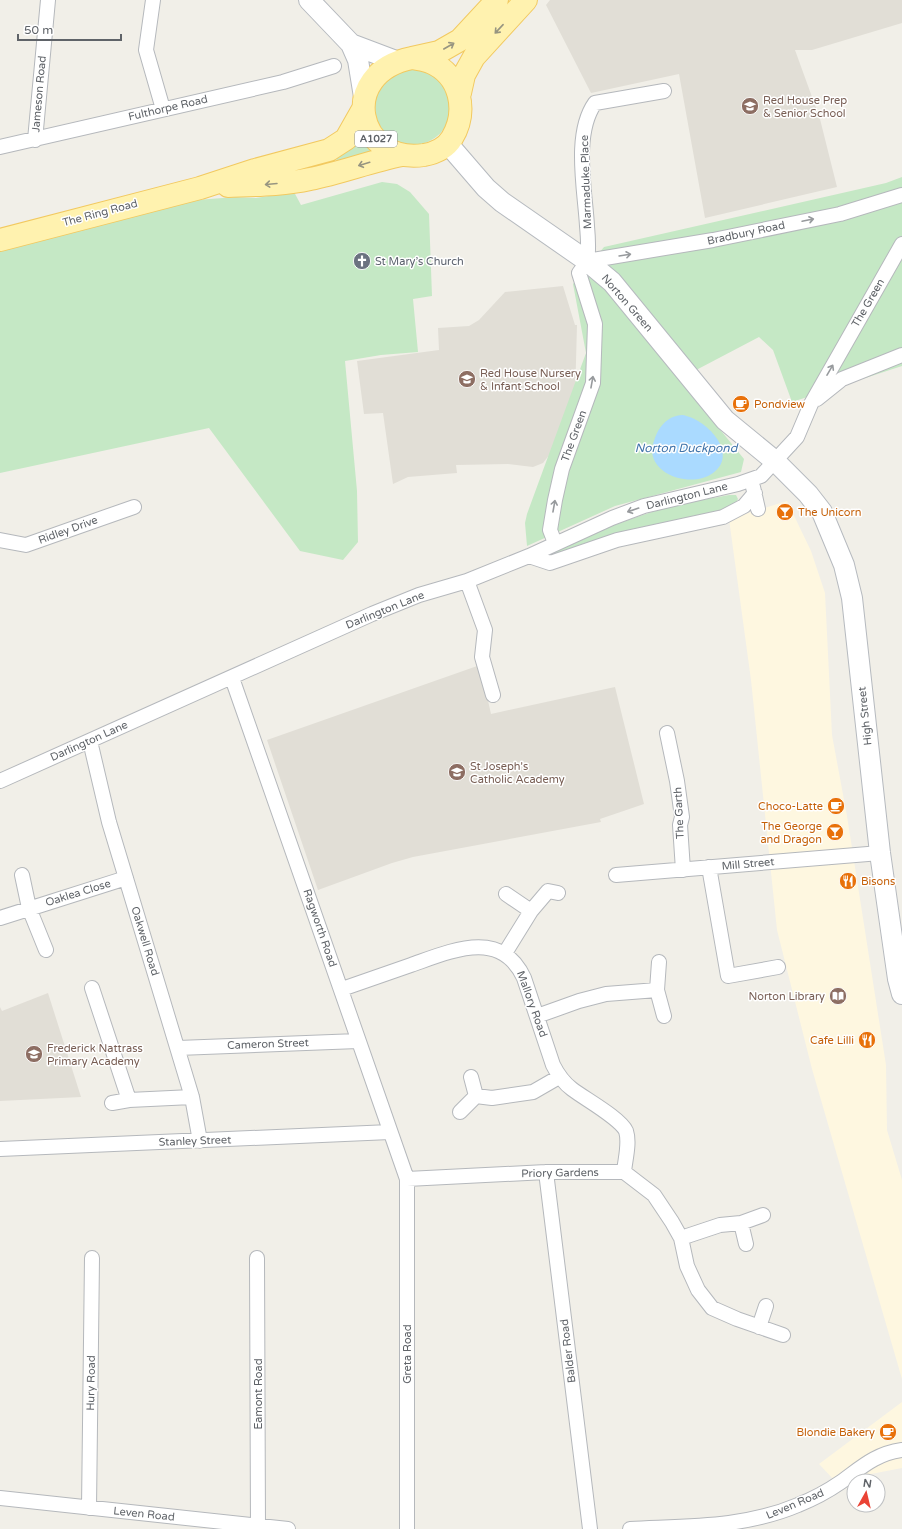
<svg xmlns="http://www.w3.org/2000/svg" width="902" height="1529" viewBox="0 0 902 1529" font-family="'Varela Round',sans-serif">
<rect width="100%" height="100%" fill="#f1efe8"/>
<!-- commercial -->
<path fill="#fef7e0" d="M787,501L811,551L825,593L832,735L847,816L886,1065L887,1130L902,1180V1379L812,1069L777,930L751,680L729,519Z
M902,1402V1468L835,1481L819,1464Z"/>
<!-- education -->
<path fill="#e1ded6" d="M550,0H902V23L812,50H795L820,119L837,187L705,218L679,74L591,93L546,5Z
M563,286L575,325H577L575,398L550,454L543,463L533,467L508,464L456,465L457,473L408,477L393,484L383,413L364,414L357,361L439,350L438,328L469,326L479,320L505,292Z
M480,665L491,714L615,687L644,804L600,819L601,822L413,857L392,863L318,890L267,740Z
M48,993L81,1097L0,1101V1007L2,1011Z"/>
<!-- green -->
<path fill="#c5e8c5" d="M375 107a38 38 0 1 1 76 0a38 38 0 1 1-76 0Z
M363,139L375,153L339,164L335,157L345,153Z
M902,177V366L792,402L773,350L759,337L679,379L744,459L741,472L615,506L527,546L525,523L527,514L586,353L573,284L604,247L886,183Z
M382,182L397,184L410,192L429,214L432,296L413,299L418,352L381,355L345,361L357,491L358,542L343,560L300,551L209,428L0,473V249L183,201L236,197L256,198L294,192L301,205Z
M729,495H736L738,499L734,506L723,511L555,556L549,554C587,535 626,519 666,508C687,502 708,499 729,495Z"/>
<!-- water -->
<path fill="#aadaff" d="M682,415C705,418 740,453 713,473C694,487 655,478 652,452C652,445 655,437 658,431C664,421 671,416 682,415Z"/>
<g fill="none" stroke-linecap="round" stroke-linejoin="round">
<defs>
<path id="minor" d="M153,0L146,50L163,109
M35,140L48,0
M0,147L283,82L334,66
M587,261L713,240L840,214L902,195
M817,399L842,379L902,355
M753,487L758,509
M0,540L26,545L134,507
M555,543L550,530L555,500L562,469L593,383L595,324L579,273C582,269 586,264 587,260C589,250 588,237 587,226C585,190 573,134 595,103L664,91
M529,556L550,563L617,540L723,517L744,506L755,493
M467,581L485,630L482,657L493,695
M232,678L407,1179V1529
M667,733L677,781L682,817L680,825L683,870
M90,741L109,822L192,1097L200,1141
M0,781L372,614L419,595L467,581L529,556L612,518L644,506L738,484L761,476L797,437L811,404L902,244
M709,867L728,976L778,967
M22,875L29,908L46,950
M616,875L880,853
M506,894L531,911
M0,918L126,878
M505,953L531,911L548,891L558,893
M659,962L657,990L664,1016
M92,988L129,1100L192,1097
M342,989C365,981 388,973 411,965C451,951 501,928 524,978L553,1065C558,1075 564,1083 572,1089C585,1099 620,1118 626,1131C630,1143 625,1160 624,1172
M537,1016L579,1001L606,994L657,990
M178,1048L358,1041
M476,1096L492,1098L533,1092L559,1077
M112,1103L129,1100
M460,1112L476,1096L471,1077
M0,1149L390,1132
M546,1172L590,1529
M407,1179L546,1172H624L654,1195L672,1222L681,1238L687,1266L698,1290L712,1308L737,1319L783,1335
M741,1223L746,1244
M681,1238L720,1225L741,1223L763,1215
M257,1258L258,1529
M759,1327L766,1306
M0,1498L288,1529
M89,1508L92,1258
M630,1529C687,1526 744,1528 798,1505C813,1499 828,1491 841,1482C862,1467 875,1454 902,1450"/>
<path id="secondary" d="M309,0L351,44L358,60L364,97
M351,44L396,61
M448,144L486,188L502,202L587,261L612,282L725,420L775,461L808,494L822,512L844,565L852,598L880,853L898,979L902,994"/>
<path id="primary" d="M412,58C418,59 424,60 430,62C461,75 468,111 452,138C446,148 435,153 424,155C357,165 336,73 412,58Z
M412,58L439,52L460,40L497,0
M460,93L464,75L474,57L526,0
M228,186C255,185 283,185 310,179C341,173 371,161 402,155
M0,240L200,188L255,170L329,150L346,139L363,109"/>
</defs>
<!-- minor casing -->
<use href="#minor" stroke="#b5b8bc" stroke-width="16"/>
<!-- secondary casing -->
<use href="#secondary" stroke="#b6babf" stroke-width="22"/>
<!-- primary casing -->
<use href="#primary" stroke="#f2c960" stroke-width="24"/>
<!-- minor -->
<use href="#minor" stroke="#fff" stroke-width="14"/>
<!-- secondary -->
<use href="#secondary" stroke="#fff" stroke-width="20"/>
<!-- primary -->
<use href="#primary" stroke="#fff2af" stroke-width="22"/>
</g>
<!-- one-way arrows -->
<defs><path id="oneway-shaft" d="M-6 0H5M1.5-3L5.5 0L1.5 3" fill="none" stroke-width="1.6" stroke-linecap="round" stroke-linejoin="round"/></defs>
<g stroke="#979581">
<use href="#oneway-shaft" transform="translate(499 29) rotate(133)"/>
<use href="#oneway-shaft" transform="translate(449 46) rotate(-30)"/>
<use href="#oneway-shaft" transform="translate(364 164) rotate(163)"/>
<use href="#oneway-shaft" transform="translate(271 184) rotate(175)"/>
</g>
<g stroke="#979a9d">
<use href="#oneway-shaft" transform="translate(808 220) rotate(-12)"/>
<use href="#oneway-shaft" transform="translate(625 255) rotate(-9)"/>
<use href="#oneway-shaft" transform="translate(830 370) rotate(-60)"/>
<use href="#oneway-shaft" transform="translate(592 382) rotate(-80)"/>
<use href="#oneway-shaft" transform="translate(554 506) rotate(-80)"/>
<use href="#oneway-shaft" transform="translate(633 510) rotate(161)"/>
</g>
<!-- icons -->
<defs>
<symbol id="school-disc" viewBox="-11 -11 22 22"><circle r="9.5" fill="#8d6e63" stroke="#fff"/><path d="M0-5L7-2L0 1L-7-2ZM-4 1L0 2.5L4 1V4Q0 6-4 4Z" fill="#fff"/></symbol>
<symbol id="church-disc" viewBox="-11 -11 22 22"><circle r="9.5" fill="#6b7280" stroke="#fff"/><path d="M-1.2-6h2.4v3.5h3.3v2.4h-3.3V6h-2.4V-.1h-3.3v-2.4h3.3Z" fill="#fff"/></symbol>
<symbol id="cafe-disc" viewBox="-11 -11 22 22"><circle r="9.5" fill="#e8710a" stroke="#fff"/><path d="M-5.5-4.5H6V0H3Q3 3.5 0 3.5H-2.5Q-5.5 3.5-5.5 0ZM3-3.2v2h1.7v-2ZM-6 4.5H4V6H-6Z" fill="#fff"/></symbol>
<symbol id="bar-disc" viewBox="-11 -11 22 22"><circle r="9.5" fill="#e8710a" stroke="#fff"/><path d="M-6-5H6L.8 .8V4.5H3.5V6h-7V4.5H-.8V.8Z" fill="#fff"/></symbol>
<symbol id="restaurant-disc" viewBox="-11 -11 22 22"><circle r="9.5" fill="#e8710a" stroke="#fff"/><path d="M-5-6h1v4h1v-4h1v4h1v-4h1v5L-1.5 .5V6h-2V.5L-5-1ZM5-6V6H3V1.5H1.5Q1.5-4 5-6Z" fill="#fff"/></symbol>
<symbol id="library-disc" viewBox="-11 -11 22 22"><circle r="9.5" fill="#8d6e63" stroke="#fff"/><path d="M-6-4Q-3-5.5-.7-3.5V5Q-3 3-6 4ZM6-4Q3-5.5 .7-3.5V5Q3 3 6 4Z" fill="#fff"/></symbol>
</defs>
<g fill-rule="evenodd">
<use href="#school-disc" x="740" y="96" width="20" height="20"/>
<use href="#church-disc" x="352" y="251" width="20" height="20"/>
<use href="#school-disc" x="457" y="369" width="20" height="20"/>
<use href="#cafe-disc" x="731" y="394" width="20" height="20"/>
<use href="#bar-disc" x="775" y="502" width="20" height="20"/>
<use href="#school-disc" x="447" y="762" width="20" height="20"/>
<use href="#cafe-disc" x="826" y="796" width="20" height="20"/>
<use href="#bar-disc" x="825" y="822" width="20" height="20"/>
<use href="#restaurant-disc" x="838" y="871" width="20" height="20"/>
<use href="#library-disc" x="828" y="986" width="20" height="20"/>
<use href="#restaurant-disc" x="857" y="1030" width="20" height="20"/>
<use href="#school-disc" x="24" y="1044" width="20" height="20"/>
<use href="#cafe-disc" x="878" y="1422" width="20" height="20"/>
</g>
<g text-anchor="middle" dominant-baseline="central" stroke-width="3" stroke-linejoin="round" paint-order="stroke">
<!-- shield labels -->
<rect fill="#fff" stroke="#8f9295" stroke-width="1" x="355" y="131" width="42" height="16" rx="3"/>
<g font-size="10" font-weight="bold" fill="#5f6368">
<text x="376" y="139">A1027</text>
</g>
<!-- street labels -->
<g font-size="11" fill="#5f6368" stroke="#fff">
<text transform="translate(39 94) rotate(-85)">Jameson Road</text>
<text transform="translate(168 108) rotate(-13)">Fulthorpe Road</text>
<text transform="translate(586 182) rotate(-92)">Marmaduke Place</text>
<text transform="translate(100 213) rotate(-15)">The Ring Road</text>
<text transform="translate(746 233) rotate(-12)">Bradbury Road</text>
<text transform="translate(627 303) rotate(49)">Norton Green</text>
<text transform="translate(868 303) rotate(-60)">The Green</text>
<text transform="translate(574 436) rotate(-70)">The Green</text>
<text transform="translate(687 496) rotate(-14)">Darlington Lane</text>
<text transform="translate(68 530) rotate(-20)">Ridley Drive</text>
<text transform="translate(385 610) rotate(-22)">Darlington Lane</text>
<text transform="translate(865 716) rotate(-96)">High Street</text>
<text transform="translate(89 741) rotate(-24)">Darlington Lane</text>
<text transform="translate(679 813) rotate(-93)">The Garth</text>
<text transform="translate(748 864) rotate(-5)">Mill Street</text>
<text transform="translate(78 893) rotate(-17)">Oaklea Close</text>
<text transform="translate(320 928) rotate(71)">Ragworth Road</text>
<text transform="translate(145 941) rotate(73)">Oakwell Road</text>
<text transform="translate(532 1004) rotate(70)">Mallory Road</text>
<text transform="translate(268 1044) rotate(-2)">Cameron Street</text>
<text transform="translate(195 1141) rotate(-2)">Stanley Street</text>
<text transform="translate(560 1173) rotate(-1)">Priory Gardens</text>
<text transform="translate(568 1351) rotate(-97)">Balder Road</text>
<text transform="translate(407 1354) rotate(-90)">Greta Road</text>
<text transform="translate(91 1383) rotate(-89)">Hury Road</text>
<text transform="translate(258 1394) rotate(-90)">Eamont Road</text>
<text transform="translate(795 1504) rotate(-23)">Leven Road</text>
<text transform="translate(144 1514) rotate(6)">Leven Road</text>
</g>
<!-- education labels -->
<g font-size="11" fill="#785e54" stroke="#fff" text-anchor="start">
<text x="763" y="100">Red House Prep<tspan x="763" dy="13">&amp; Senior School</tspan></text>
<text x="480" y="373">Red House Nursery<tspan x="480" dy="13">&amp; Infant School</tspan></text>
<text x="470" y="766">St Joseph's<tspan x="470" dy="13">Catholic Academy</tspan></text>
<text x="825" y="996" text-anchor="end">Norton Library</text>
<text x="47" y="1048">Frederick Nattrass<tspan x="47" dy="13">Primary Academy</tspan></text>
</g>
<!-- worship labels -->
<g font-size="11" fill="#5b616d" stroke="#fff" text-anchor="start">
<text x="375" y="261">St Mary’s Church</text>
</g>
<!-- food labels -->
<g font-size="11" fill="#c56008" stroke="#fff" text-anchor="end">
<text x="754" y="404" text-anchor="start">Pondview</text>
<text x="798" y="512" text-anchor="start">The Unicorn</text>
<text x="823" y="806">Choco-Latte</text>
<text x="822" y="826">The George<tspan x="822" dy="13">and Dragon</tspan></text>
<text x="861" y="881" text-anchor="start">Bisons</text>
<text x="854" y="1040">Cafe Lilli</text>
<text x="875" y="1432">Blondie Bakery</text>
</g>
<!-- water labels -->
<g font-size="12" font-style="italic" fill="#4174aa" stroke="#fff">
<text x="686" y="448">Norton Duckpond</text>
</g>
</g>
<!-- north arrow -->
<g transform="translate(866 1493) rotate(8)"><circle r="19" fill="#ffffff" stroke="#bfc1c3"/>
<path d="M0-3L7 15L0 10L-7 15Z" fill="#ea4335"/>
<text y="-6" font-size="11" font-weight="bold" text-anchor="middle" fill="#5f6368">N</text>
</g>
<!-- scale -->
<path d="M18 34v6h103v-6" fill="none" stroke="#5f6368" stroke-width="2"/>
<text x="24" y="34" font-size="12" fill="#5f6368" stroke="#ffffff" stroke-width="3" paint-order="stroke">50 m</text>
</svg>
